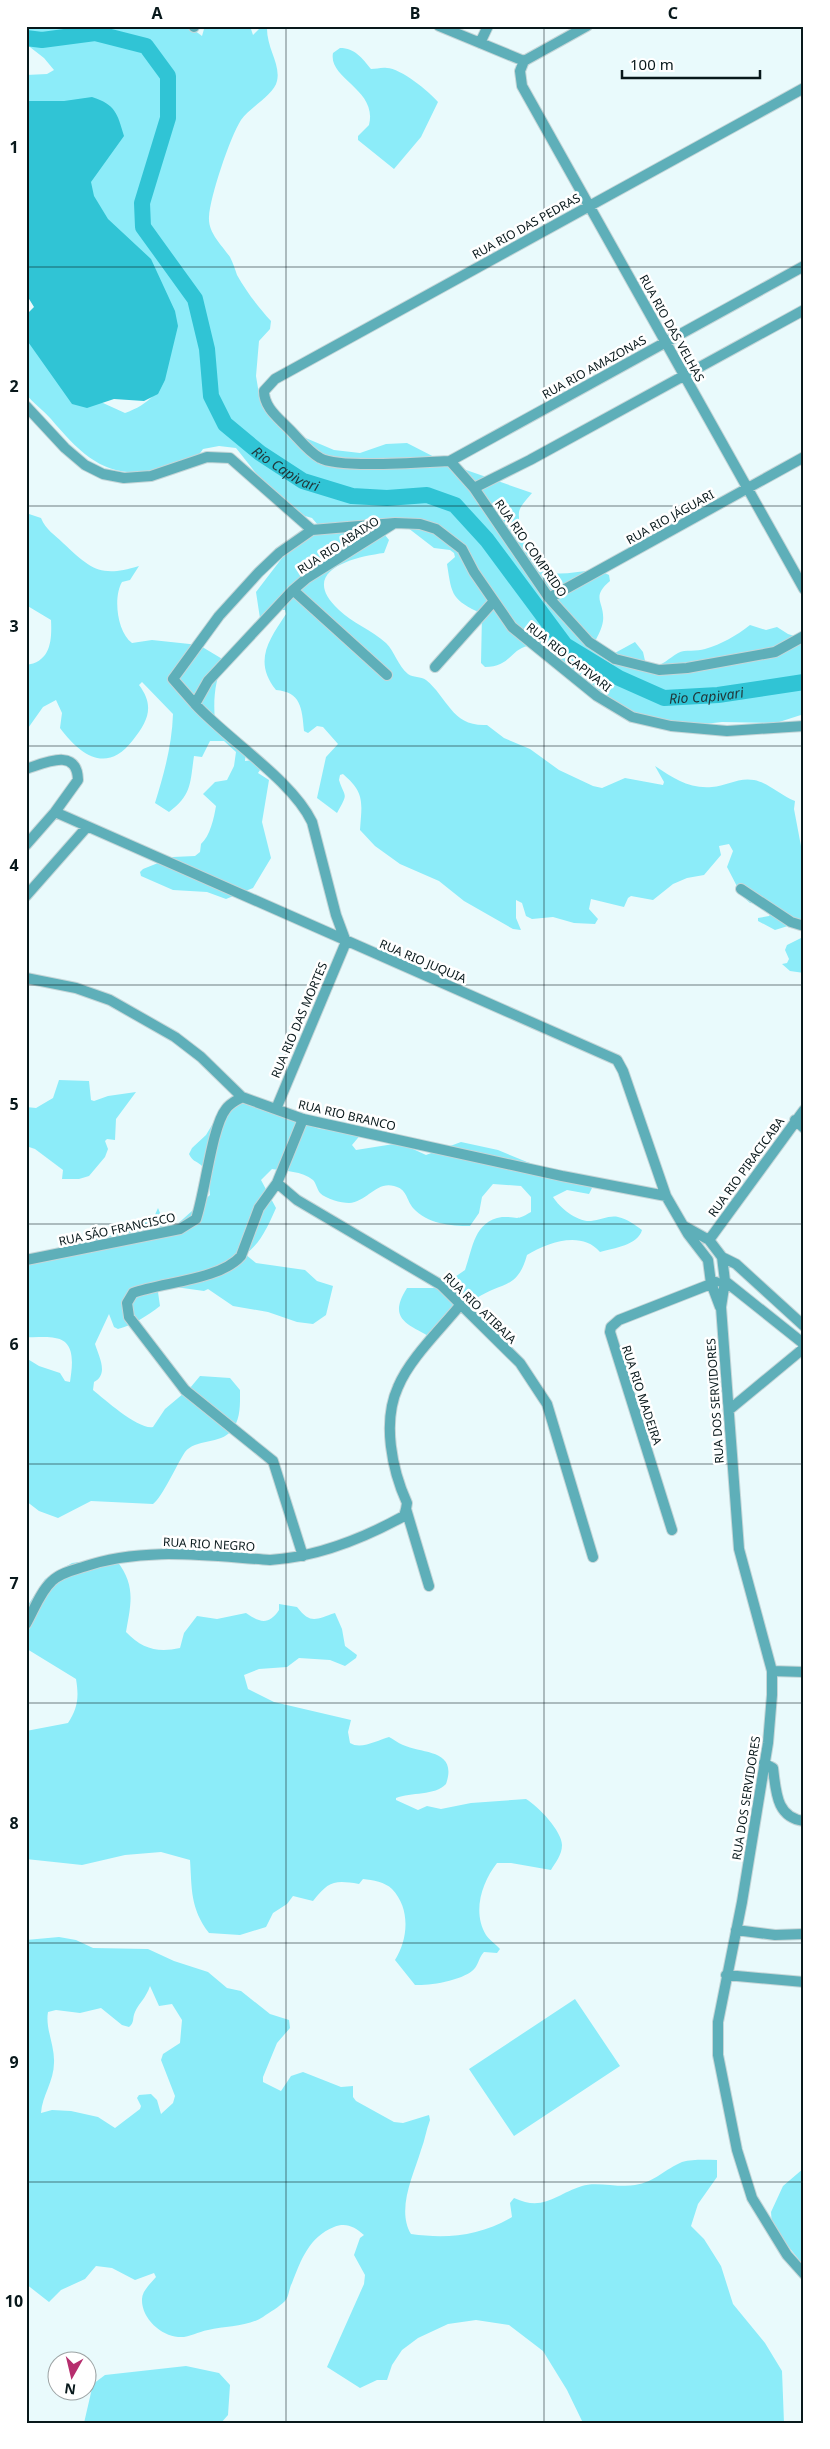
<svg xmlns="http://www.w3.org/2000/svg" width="830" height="2449" viewBox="0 0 830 2449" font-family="'Noto Sans',sans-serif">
<rect width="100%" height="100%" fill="#e9fafc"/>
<!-- green -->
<path fill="#8cecf9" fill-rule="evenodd" d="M26,26H173L194,30L202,36L204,29L213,26H250L253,35L262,26H267C266,48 281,64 277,81C274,95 250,107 241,120C230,137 210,197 209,217C208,233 222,245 230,257C233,263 235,269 237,275C246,291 258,307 271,321L270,329L259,341L256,376L259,394L265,407L301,436L334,450L360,453L386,444L407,443L446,463L532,493C528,498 520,506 519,512C517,530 534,570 552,573C571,576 593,565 609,575L610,581C590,598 605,602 603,621C602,629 597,637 594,644L613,654L635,642L643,652L646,665C660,670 667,659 678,653C685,649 697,652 705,649C722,644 736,636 750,625L766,630L777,627L788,634L804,639V714L776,723L722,722L695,725L642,719L528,646C511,649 510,667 485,667L481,663L482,614C452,599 452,597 447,564L455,557L454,553L450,550L434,548L399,521L377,518L361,521L362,523L381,530L389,540L384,553C353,557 297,571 339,610C352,623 372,630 386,643C395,652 398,666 408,674C413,678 421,676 426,680C448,698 452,727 487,725L504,738L530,749L559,770L593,786L602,788L625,778L663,785L664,782L655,766C673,778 689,789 712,787C726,786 739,777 754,780C769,783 781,796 795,801L794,809L804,862V921L775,930L758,921V918L769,916L771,913L759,904L750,903L742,896L727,867L733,851L729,844L719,846L721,855L704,875L687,878L673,884L653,900L631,896L628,898L624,907L591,899L589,909L598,919L595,924L574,923L553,917L532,919L526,916L522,903L516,900V918L521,930L513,929L464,901L439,881L400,864L375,846L360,830C362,802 365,793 343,774L340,775L339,780C345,799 349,791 337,813L317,798L326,757L338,744L323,727L317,726L308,733L304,731C302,708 301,692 276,690C253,661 269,640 286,614L285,610H281L261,625L256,592L282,558L315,532L318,525L312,518L305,516L266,486L236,448L219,446L203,449L198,456C183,458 171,469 155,471C104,479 81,454 51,419C43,410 33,403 26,394V310L37,351L86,400L103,403L125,413C148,405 166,389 166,363L26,109V75L47,74L54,70L44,58L26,44Z
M340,48C355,48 362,58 371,69C376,69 382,67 387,68C400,68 430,92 438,102L421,137L394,169L358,140V136L369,125C378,89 328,79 333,53Z
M26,513L41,518C46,530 54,534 63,543C91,569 100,578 139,566L130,580L122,582C113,597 117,632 132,643L152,640L199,645L224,660C215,680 213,699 215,721L246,751L245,761L263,759L264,764L258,773L269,780L262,822L271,858L253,888L226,899L207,892L173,890L141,876L140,872L143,869L173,857L195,856L200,852L201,844C210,836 214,818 216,806L203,794L215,782L227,780L234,766L236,752L224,741H210L202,757L194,756C190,783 192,795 169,812L155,803C164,774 172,745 173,714L142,682L139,685C155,706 148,721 133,740C107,774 81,756 60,728L62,713L56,700L43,707L26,731V665C51,662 52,640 51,620L26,605Z
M801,938H804V973L790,971L782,964L787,963L789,959L785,950L787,945Z
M59,1080L89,1081L91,1100L94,1101L108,1096L136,1092L116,1119L115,1140L107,1139L105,1141L108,1149L105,1157L89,1176L79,1179H62L63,1170L35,1149L26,1146V1107L36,1108L53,1098Z
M255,1100L286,1107L305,1124L320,1129L351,1131L373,1129L362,1133L352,1145L356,1150L400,1143L426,1155L461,1142L498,1150L527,1162L589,1183L592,1188L589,1194L567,1190L553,1197C560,1208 577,1222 591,1221C600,1220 610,1215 618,1217C628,1219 635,1225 642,1230C638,1245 614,1248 600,1252C581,1230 547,1243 527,1255C517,1291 501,1281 474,1300C459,1311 447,1326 435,1340C410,1324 386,1321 407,1288H439L465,1270C473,1248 474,1221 502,1217C519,1216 514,1222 531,1212V1197L521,1186L493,1184L482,1197L479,1213L470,1226C451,1226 427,1224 413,1208C406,1199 407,1189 394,1186C376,1181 367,1202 349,1203C341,1203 326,1199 320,1193C317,1189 316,1183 313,1180C302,1171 285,1171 272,1169L261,1180L276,1208C269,1224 260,1245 245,1254L256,1263L305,1270L317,1281L333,1286L326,1315L313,1324L297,1322L268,1312L233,1306L208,1289L204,1291L161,1285L158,1292L160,1306C147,1316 133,1325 118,1329L114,1327L109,1314L95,1344C99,1357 109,1374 94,1382L93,1390C105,1400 139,1430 153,1427L165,1409L190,1388L200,1376L230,1378L240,1390C240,1404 241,1420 231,1431C221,1444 195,1439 185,1452C177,1464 162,1498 153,1504L91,1501L58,1518L39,1511L26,1501V1358L39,1366L60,1373L65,1381L70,1382C72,1367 77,1341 55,1338C46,1336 36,1338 26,1337V1265L53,1252L93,1239L108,1237L150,1216L154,1217L158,1208L162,1218L169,1226L174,1227L210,1195C209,1184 209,1173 201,1165C196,1161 192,1161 189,1154L192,1148L206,1135L224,1105L229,1106Z
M100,1559L117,1561C136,1586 131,1603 126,1632C142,1649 158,1653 180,1648L184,1633L197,1616L217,1619L246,1613C260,1623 269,1625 279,1610V1604L297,1607C311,1625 316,1619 335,1613L342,1629L345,1646L357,1655L356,1658L345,1666L330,1660L299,1658L287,1667L259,1669L244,1675L248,1689L274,1702L351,1720L348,1732L350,1743C361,1750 378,1740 389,1737C393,1739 398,1743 403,1745C423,1754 458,1749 446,1784C435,1796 411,1792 396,1798V1800L418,1810L427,1806L441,1809L471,1803L526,1799C538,1806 562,1831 562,1845C562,1855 555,1863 551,1870L511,1863H497C482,1882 472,1912 486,1935C489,1940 496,1944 500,1949L497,1953L484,1952C479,1957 479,1963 475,1968C466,1980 429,1986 415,1985L395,1960C408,1939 411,1909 392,1889C385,1882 373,1880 363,1879L359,1884C334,1880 329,1881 313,1901L293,1896L287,1904L273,1913L266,1927L240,1935L209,1933C190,1908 192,1889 190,1860L161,1852L125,1855L82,1865L26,1859V1731L68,1723C78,1708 79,1697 76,1679L27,1649L26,1608L45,1579L72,1563Z
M59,1937L76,1940L93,1948L148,1949L174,1961L208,1972L227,1988L241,1991L270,2014L289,2020L290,2028L277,2043L263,2077V2082L281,2091L291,2076L303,2072L341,2087L353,2086V2097L356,2101L394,2122L403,2123L429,2115L430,2120C426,2130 425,2140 421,2150C414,2174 396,2209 411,2234C447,2239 480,2236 512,2217L510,2203L514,2198C544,2212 556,2194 582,2186C595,2181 619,2188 635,2185C655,2182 665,2169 682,2162C693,2159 706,2160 717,2160V2177L698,2204L691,2226L704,2239L721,2266L733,2304L765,2343L782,2371L784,2423H583L567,2390L543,2351L509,2325L476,2320L448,2324L418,2338L402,2350L392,2365L387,2380H377L360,2388L327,2367L364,2284L365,2275L354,2255L360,2238L364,2235C355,2227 346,2222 334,2227C309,2237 301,2260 292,2283C289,2288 289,2297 285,2301C279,2307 270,2312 263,2317C247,2327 226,2326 208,2330C197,2332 189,2338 178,2337C161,2336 141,2318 142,2299C142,2291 151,2283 156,2277L154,2273L135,2280L112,2268L96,2266L85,2279L61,2290L49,2302L26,2284V1940ZM150,1986L159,2006L172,2004L182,2020L180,2043L163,2054L161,2060L175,2096L173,2103L161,2114L157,2100L151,2094L139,2095L137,2098L141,2106L140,2109L115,2128L98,2117L71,2111L52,2110L41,2113C42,2096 54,2081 54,2063C55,2046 45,2028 48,2012L56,2010L80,2013L101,2008L122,2025L129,2027C135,2022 132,2018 135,2012C139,2003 146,1998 150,1986Z
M575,1999L620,2066L514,2136L469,2069Z
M804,2168V2266L772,2226L771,2212L783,2186Z
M186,2366L219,2373L230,2385L228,2415L221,2423H84L93,2384L105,2375Z"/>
<!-- water -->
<path fill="#30c4d5" d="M92,97C116,105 117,113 124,136L91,182L94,196L108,219L151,259L175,311L178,326L165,380L158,394L144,401L114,399L87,408L72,404L26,339V315L34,307L26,294V101H64Z"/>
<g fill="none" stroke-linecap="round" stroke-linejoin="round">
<!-- river -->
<path stroke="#30c4d5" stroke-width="16" id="s1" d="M26,38L42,40L95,33L146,46L168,76V118L142,203L143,227L195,299L207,349L211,396L225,424L260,453L303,481L352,496L387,498L427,495L455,505L487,540L565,645L619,678L664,698L718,695L804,682"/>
<defs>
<path id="minor" d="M439,26L524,61
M587,26L524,61L520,71L522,86L804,589
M194,27V26
M480,43L488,26
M804,88L275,379L264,391C264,406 276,416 286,426C296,435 307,451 320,458C339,469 425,462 450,461L474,488L549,598L589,642L615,659L659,670L687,668L775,652L804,636
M26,406L65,448L85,465L103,474L124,478L151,476L207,457L230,458L312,530
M450,461L804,266
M474,488L530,460L804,310
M293,590L387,675
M549,598L804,457
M435,667L494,601
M195,704L173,679L219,616L259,572L279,553L312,530L395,523L420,524L436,529L462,549L474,572L512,627L597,696L632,717L671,726L727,731L804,726
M26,769C45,763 77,747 78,780L55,812L26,845
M55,812L617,1060L623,1071L666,1196L688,1234L708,1260L711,1283L720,1307
M741,889L791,922L804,926
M26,896L86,828
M26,978L76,988L110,1000L175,1037L201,1057L242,1097L303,1119L562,1176L666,1196
M276,1109L346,942L336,915L312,822C292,780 228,740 195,704L208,681L293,590L307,578L393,524
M303,1119L277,1183L297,1200L441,1285L520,1363L547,1404L593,1557
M795,1120L804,1128
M277,1183L259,1208L241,1256C220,1280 163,1282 133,1293L127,1303L129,1317L185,1390L273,1461L303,1556
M684,1226L709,1240L722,1257L736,1264L804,1326
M709,1240L804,1110
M722,1257L725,1281L721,1307L739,1549L772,1671V1695L768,1743L742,1902L718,2022V2055L737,2150L752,2198L787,2255L804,2274
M26,1260L180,1229L196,1219C205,1193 212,1126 226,1109C230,1103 236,1101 242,1097
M725,1281L804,1344
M729,1410L804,1348
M672,1530L610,1332L611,1327L619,1320L716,1282
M429,1586L406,1509L407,1503C392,1470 382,1422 398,1387C410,1358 441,1329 461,1304
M26,1624C34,1610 40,1592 52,1581C60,1573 73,1570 83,1567C144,1546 208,1556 270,1560C316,1557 364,1538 404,1516L406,1509
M772,1671L804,1672
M764,1763L773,1768C776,1791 776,1818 804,1821
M736,1930L775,1935L804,1934
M726,1975L804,1982"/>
</defs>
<!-- minor casing -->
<use href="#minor" stroke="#c5d6d8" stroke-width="12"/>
<!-- minor -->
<use href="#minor" stroke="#5eafb9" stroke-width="10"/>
</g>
<!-- grid -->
<path fill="none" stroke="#08181b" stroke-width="1" stroke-opacity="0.55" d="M286,26V2423M544,26V2423M26,267H804M26,506H804M26,746H804M26,985H804M26,1224H804M26,1464H804M26,1703H804M26,1943H804M26,2182H804"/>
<g text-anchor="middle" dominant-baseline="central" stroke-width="5" stroke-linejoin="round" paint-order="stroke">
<!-- street labels -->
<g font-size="12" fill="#08181b" stroke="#fff">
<text transform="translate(526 226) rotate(-29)">RUA RIO DAS PEDRAS</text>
<text transform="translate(672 328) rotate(61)">RUA RIO DAS VELHAS</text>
<text transform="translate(594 367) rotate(-29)">RUA RIO AMAZONAS</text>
<text transform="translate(670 517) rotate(-29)">RUA RIO JÁGUARI</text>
<text transform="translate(338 545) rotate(-33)">RUA RIO ABAIXO</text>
<text transform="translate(531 548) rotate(55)">RUA RIO COMPRIDO</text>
<text transform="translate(569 657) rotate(38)">RUA RIO CAPIVARI</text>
<text transform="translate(423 961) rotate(23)">RUA RIO JUQUIA</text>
<text transform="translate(299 1020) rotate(-67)">RUA RIO DAS MORTES</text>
<text transform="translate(347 1115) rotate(13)">RUA RIO BRANCO</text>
<text transform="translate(746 1167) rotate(-54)">RUA RIO PIRACICABA</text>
<text transform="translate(117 1229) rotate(-12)">RUA SÃO FRANCISCO</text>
<text transform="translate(480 1308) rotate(44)">RUA RIO ATIBAIA</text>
<text transform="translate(642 1395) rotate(72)">RUA RIO MADEIRA</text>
<text transform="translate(715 1401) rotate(-94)">RUA DOS SERVIDORES</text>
<text transform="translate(209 1544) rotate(3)">RUA RIO NEGRO</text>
<text transform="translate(746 1798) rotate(-81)">RUA DOS SERVIDORES</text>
</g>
<!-- water labels -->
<g font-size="14" font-style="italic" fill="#21383b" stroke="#fff">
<text stroke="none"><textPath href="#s1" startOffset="609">Rio Capivari</textPath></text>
<text stroke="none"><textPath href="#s1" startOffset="1119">Rio Capivari</textPath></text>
</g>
</g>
<!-- border -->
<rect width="830" height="2449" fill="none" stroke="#ffffff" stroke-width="55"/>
<!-- north arrow -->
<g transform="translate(72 2376) rotate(188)"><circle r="24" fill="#ffffff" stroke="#9ca3a4"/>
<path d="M0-4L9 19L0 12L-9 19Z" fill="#b62e6e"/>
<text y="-8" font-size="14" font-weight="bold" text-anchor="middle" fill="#08181b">N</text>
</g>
<!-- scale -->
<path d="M622 70v8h138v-8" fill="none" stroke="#08181b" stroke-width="2.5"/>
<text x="630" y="70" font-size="15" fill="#08181b" stroke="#ffffff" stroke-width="4" paint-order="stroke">100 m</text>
<rect x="28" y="28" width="774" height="2394" fill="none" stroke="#08181b" stroke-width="2"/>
<g font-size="16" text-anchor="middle" font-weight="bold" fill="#08181b">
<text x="157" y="19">A</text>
<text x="415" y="19">B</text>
<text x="673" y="19">C</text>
<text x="14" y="153">1</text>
<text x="14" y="392">2</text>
<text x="14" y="632">3</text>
<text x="14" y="871">4</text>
<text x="14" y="1110">5</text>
<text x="14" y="1350">6</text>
<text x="14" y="1589">7</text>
<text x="14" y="1829">8</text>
<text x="14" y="2068">9</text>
<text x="14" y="2307">10</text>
</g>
</svg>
